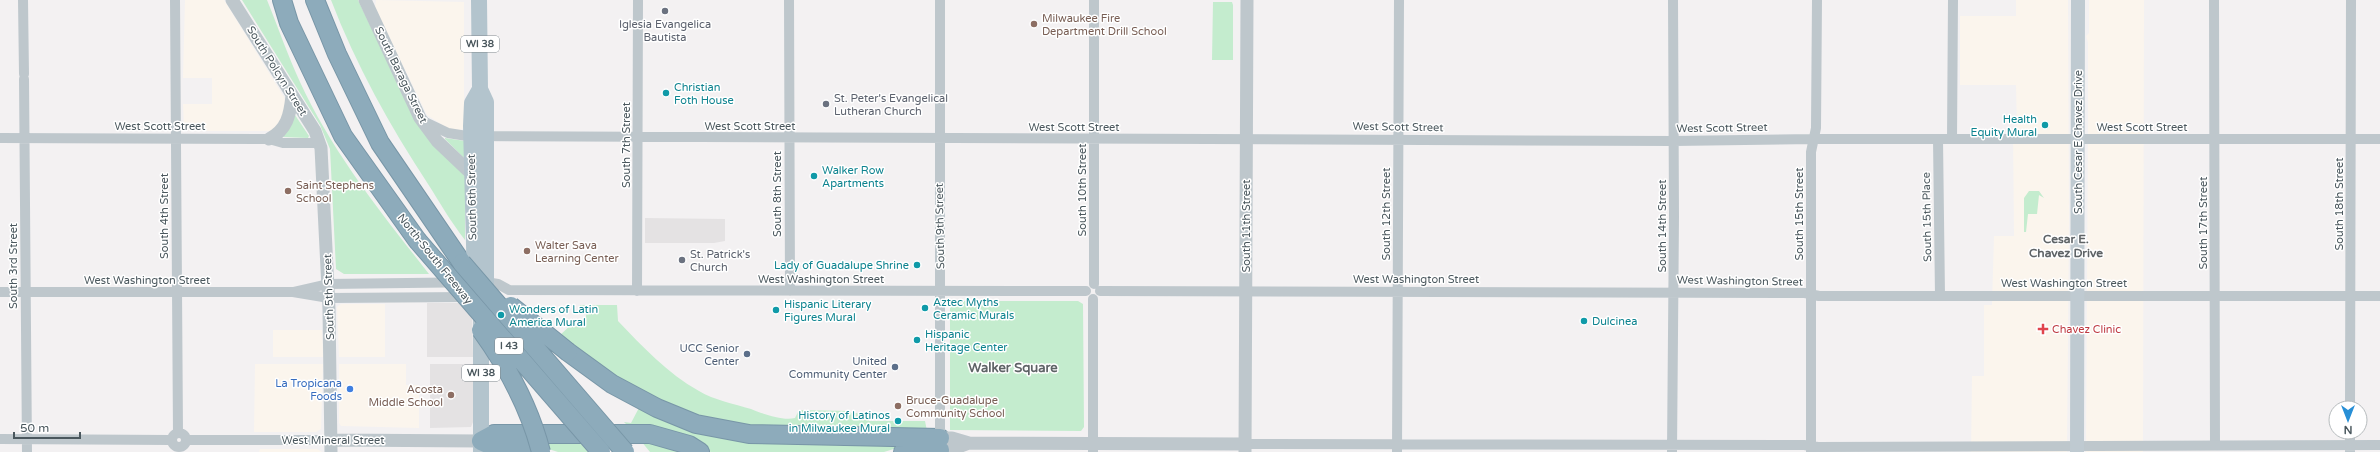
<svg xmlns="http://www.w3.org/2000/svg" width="2380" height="452" viewBox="0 0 2380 452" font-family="'Varela Round',sans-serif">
<rect width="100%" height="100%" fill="#f3f1f2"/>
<!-- commercial -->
<path fill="#fbf5ed" d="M185,0H224L284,97L287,107L274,131H190L184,128L183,104H212V78H183Z
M376,0L464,2V128L460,130L449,129L427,115L375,8Z
M2016,0H2068L2069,219L2067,452H1971L1972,376H1984V305H1992L1994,236H2014L2013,132H2017L2016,85H1960V16H2016Z
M2089,0H2144L2143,452H2086L2088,126V42L2086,36L2089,33Z
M341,304H385V357H339L337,307Z
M273,330H322L323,357H273Z
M255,364H323L321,429L316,432H254Z
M339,364H406V385H419V428L341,426L339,423Z
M260,449H317L322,452H259Z"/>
<!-- education -->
<path fill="#e4e2e3" d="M645,218L725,219V241L714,243H645Z
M427,303H470L472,305L473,357H427Z
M430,364H473V422L471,427L430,428Z"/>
<!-- green -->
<path fill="#c4ecce" d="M242,0H267C278,27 288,56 300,82C332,152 382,214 429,274H344L336,269L330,149L320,125Z
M331,0H358L381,48L465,177V240C451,222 440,203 428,184C390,126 356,65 331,0Z
M1213,2H1232L1233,5V60H1212Z
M295,115L309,136L308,138L283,137Z
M445,138L465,141V159L445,139Z
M2029,191H2039L2044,198L2039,195L2037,214H2028L2026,232H2024V198Z
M955,301H1078L1083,304L1084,427L1081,431L950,430V306Z
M580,305H617L618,321C643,347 667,373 699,391C714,400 734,404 751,409C763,414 783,421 795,418L799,410L850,411L851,413H863V419H869V421H925L927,431L760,430L675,410L620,381L559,336L573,323H586V312H580Z
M641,404L670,417L913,443L884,452H711L630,428L624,422L631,423Z
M520,440H578L588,452H558Z
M641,441L690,452H650Z"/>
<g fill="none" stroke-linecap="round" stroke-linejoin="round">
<defs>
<path id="motorway" d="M282,0L289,23L343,136L417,240
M315,0L337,54L380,143L462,263
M568,352L612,384L657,408L696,424L749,434L940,438
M481,441L494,434H650L689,445L700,452
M481,441L494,447L539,452
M903,452L940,450"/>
</defs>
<!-- motorway casing -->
<use href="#motorway" stroke="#7896a7" stroke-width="20"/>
<!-- minor -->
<path stroke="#bec7cc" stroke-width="10" d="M23,0L24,74
M175,0L178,433
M789,0L790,291
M2214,0L2215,445
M24,79L27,452
M425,122L448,133L467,136L1674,141L1814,139H2380
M0,138L269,139L283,143H320
M1938,139L1940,296
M1952,139L1953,0
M1094,284V0
M637,291L638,0
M1100,291L1805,293L1819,296H2380
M0,292H293L329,298L468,297
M293,292L328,284L486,282L498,284L509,290L1086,291
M2350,408L2351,0
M172 440a7 7 0 1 1 14 0a7 7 0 1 1-14 0Z
M940,438V0
M0,439L171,440
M186,440H331
M1245,444L1804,445L1818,447L2380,445
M1093,452V299
M1397,452L1399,0
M1672,452L1674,216L1673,0
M1811,452V152L1816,128L1817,0
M2350,452V432"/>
<!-- tertiary -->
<path stroke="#bec7cc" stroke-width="13" d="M232,0L315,131L321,148L329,309L331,452
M365,0L420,118L437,141L477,179
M269,139C287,130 290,115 292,96
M331,440L481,441
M940,446V438H952L969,443L1245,444
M940,450L953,449L969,443
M1245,452L1247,0"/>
<!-- secondary -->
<path stroke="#bfcad1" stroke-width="14" d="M2077,452L2078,0"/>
<!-- primary -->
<path stroke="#b3c4cd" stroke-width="16" d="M479,0L480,89L486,102V297L481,305V452
M475,283L471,126L472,103L480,89"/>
<!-- motorway -->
<use href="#motorway" stroke="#8dabbb" stroke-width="18"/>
<defs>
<path id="motorway-bridge" d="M417,240L601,452
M462,263L625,452
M511,306L568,352
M481,330C507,366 530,409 541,452"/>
</defs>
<!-- motorway-bridge casing -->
<use href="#motorway-bridge" stroke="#7896a7" stroke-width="20" stroke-linecap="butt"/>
<!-- motorway-bridge -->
<use href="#motorway-bridge" stroke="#8dabbb" stroke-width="18"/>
</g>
<!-- markers -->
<g fill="#6b7280" stroke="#fff" stroke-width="1.5">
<circle cx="665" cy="11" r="4"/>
<circle cx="826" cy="104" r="4"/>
<circle cx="682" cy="260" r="4"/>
</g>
<g fill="#8d6e63" stroke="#fff" stroke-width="1.5">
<circle cx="1034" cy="24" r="4"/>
<circle cx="288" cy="191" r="4"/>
<circle cx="527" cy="251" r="4"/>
<circle cx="451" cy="395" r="4"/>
<circle cx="898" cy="406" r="4"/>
</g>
<g fill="#0f9aa8" stroke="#fff" stroke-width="1.5">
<circle cx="666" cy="93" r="4"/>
<circle cx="2045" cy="125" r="4"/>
<circle cx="814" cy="176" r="4"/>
<circle cx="917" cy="265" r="4"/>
<circle cx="925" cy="308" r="4"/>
<circle cx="776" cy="310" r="4"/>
<circle cx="501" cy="315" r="4"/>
<circle cx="1584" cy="321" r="4"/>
<circle cx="917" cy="340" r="4"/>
<circle cx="898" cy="421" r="4"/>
</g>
<path fill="#e0444e" stroke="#fff" stroke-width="1.5" d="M2041 323h4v4h4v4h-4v4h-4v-4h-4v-4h4z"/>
<g fill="#5c6f8a" stroke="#fff" stroke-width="1.5">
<circle cx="747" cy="354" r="4"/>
<circle cx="895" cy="367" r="4"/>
</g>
<circle fill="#3f7fe0" stroke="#fff" stroke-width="1.5" cx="350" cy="389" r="4"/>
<g text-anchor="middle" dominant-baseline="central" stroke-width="3" stroke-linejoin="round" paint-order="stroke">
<!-- shield labels -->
<g fill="#fff" stroke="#80898e" stroke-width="1">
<rect x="461" y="36" width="38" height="16" rx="3"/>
<rect x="495" y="338" width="28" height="16" rx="3"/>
<rect x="462" y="365" width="38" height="16" rx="3"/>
</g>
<g font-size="10" font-weight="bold" fill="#4a575d">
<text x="480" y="44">WI 38</text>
<text x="509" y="346">I 43</text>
<text x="481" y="373">WI 38</text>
</g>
<!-- education labels -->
<g font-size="11" fill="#785e54" stroke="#fff" text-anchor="start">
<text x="1042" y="18">Milwaukee Fire<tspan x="1042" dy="13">Department Drill School</tspan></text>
<text x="296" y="185">Saint Stephens<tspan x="296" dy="13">School</tspan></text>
<text x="535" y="245">Walter Sava<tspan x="535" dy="13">Learning Center</tspan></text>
<text x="443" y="389" text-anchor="end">Acosta<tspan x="443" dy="13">Middle School</tspan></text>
<text x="906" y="400">Bruce-Guadalupe<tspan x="906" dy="13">Community School</tspan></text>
</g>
<!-- worship labels -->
<g font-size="11" fill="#5b616d" stroke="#fff" text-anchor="start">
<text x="665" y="24" text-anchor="middle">Iglesia Evangelica<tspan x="665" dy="13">Bautista</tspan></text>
<text x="834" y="98">St. Peter's Evangelical<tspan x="834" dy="13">Lutheran Church</tspan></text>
<text x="690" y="254">St. Patrick's<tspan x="690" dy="13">Church</tspan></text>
</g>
<!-- street labels -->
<g font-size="11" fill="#4a575d" stroke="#fff">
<text transform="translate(277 71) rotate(58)">South Polcyn Street</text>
<text transform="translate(401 75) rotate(64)">South Baraga Street</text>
<text x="160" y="126">West Scott Street</text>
<text x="750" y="126">West Scott Street</text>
<text x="1074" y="127">West Scott Street</text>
<text transform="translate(1398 127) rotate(1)">West Scott Street</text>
<text x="2142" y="127">West Scott Street</text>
<text transform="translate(1722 128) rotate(-1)">West Scott Street</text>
<text transform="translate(2078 142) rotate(-90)">South Cesar E Chavez Drive</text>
<text transform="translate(626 145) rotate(-90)">South 7th Street</text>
<text transform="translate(1082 190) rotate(-90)">South 10th Street</text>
<text transform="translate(777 194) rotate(-90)">South 8th Street</text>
<text transform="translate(472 197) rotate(-91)">South 6th Street</text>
<text transform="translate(2339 204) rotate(-90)">South 18th Street</text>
<text transform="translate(1386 214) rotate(-90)">South 12th Street</text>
<text transform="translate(1799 214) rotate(-90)">South 15th Street</text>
<text transform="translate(164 216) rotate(-90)">South 4th Street</text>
<text transform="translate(1927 217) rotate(-91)">South 15th Place</text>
<text transform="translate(2203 223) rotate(-90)">South 17th Street</text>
<text transform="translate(940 226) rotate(-91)">South 9th Street</text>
<text transform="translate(1246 226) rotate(-90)">South 11th Street</text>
<text transform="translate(1662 226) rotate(-90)">South 14th Street</text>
<text transform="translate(435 259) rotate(51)">North-South Freeway</text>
<text transform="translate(13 266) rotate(-90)">South 3rd Street</text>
<text x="821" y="279">West Washington Street</text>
<text x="1416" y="279">West Washington Street</text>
<text x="147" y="280">West Washington Street</text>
<text transform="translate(1740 281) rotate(1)">West Washington Street</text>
<text x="2064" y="283">West Washington Street</text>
<text transform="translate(329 297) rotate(-92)">South 5th Street</text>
<text x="333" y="440">West Mineral Street</text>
</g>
<!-- culture labels -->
<g font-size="11" fill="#0d838f" stroke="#fff" text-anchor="start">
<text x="674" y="87">Christian<tspan x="674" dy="13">Foth House</tspan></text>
<text x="2037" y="119" text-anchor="end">Health<tspan x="2037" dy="13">Equity Mural</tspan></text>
<text x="822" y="170">Walker Row<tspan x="822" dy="13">Apartments</tspan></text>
<text x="909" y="265" text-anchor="end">Lady of Guadalupe Shrine</text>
<text x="933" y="302">Aztec Myths<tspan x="933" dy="13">Ceramic Murals</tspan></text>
<text x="784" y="304">Hispanic Literary<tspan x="784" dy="13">Figures Mural</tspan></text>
<text x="509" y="309">Wonders of Latin<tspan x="509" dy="13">America Mural</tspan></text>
<text x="1592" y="321">Dulcinea</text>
<text x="925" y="334">Hispanic<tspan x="925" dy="13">Heritage Center</tspan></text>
<text x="890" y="415" text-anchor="end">History of Latinos<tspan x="890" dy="13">in Milwaukee Mural</tspan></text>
</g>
<!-- health labels -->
<g font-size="11" fill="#be3a42" stroke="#fff" text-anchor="start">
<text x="2052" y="329">Chavez Clinic</text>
</g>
<!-- service labels -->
<g font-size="11" fill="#4e5e75" stroke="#fff" text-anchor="end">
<text x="739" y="348">UCC Senior<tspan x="739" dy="13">Center</tspan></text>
<text x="887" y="361">United<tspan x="887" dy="13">Community Center</tspan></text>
</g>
<!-- shop labels -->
<g font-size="11" fill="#366cbe" stroke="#fff" text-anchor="end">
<text x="342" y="383">La Tropicana<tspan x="342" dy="13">Foods</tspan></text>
</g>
<!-- neighbourhood labels -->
<g font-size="12" font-weight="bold" fill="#5e6366" stroke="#fff">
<text x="2066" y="239">Cesar E.<tspan x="2066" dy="14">Chavez Drive</tspan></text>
</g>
<!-- quarter labels -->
<g font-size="13" font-weight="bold" fill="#5e6366" stroke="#fff">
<text x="1013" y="368">Walker Square</text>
</g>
</g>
<!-- north arrow -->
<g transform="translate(2348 420) rotate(180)"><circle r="19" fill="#ffffff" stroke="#b7bcbe"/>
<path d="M0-3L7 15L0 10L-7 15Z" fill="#288fd6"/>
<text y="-6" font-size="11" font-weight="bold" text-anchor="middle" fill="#4a575d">N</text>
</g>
<!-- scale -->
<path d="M14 432v6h66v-6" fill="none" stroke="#4a575d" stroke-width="2"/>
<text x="20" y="432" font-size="12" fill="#4a575d" stroke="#ffffff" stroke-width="3" paint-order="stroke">50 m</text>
</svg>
